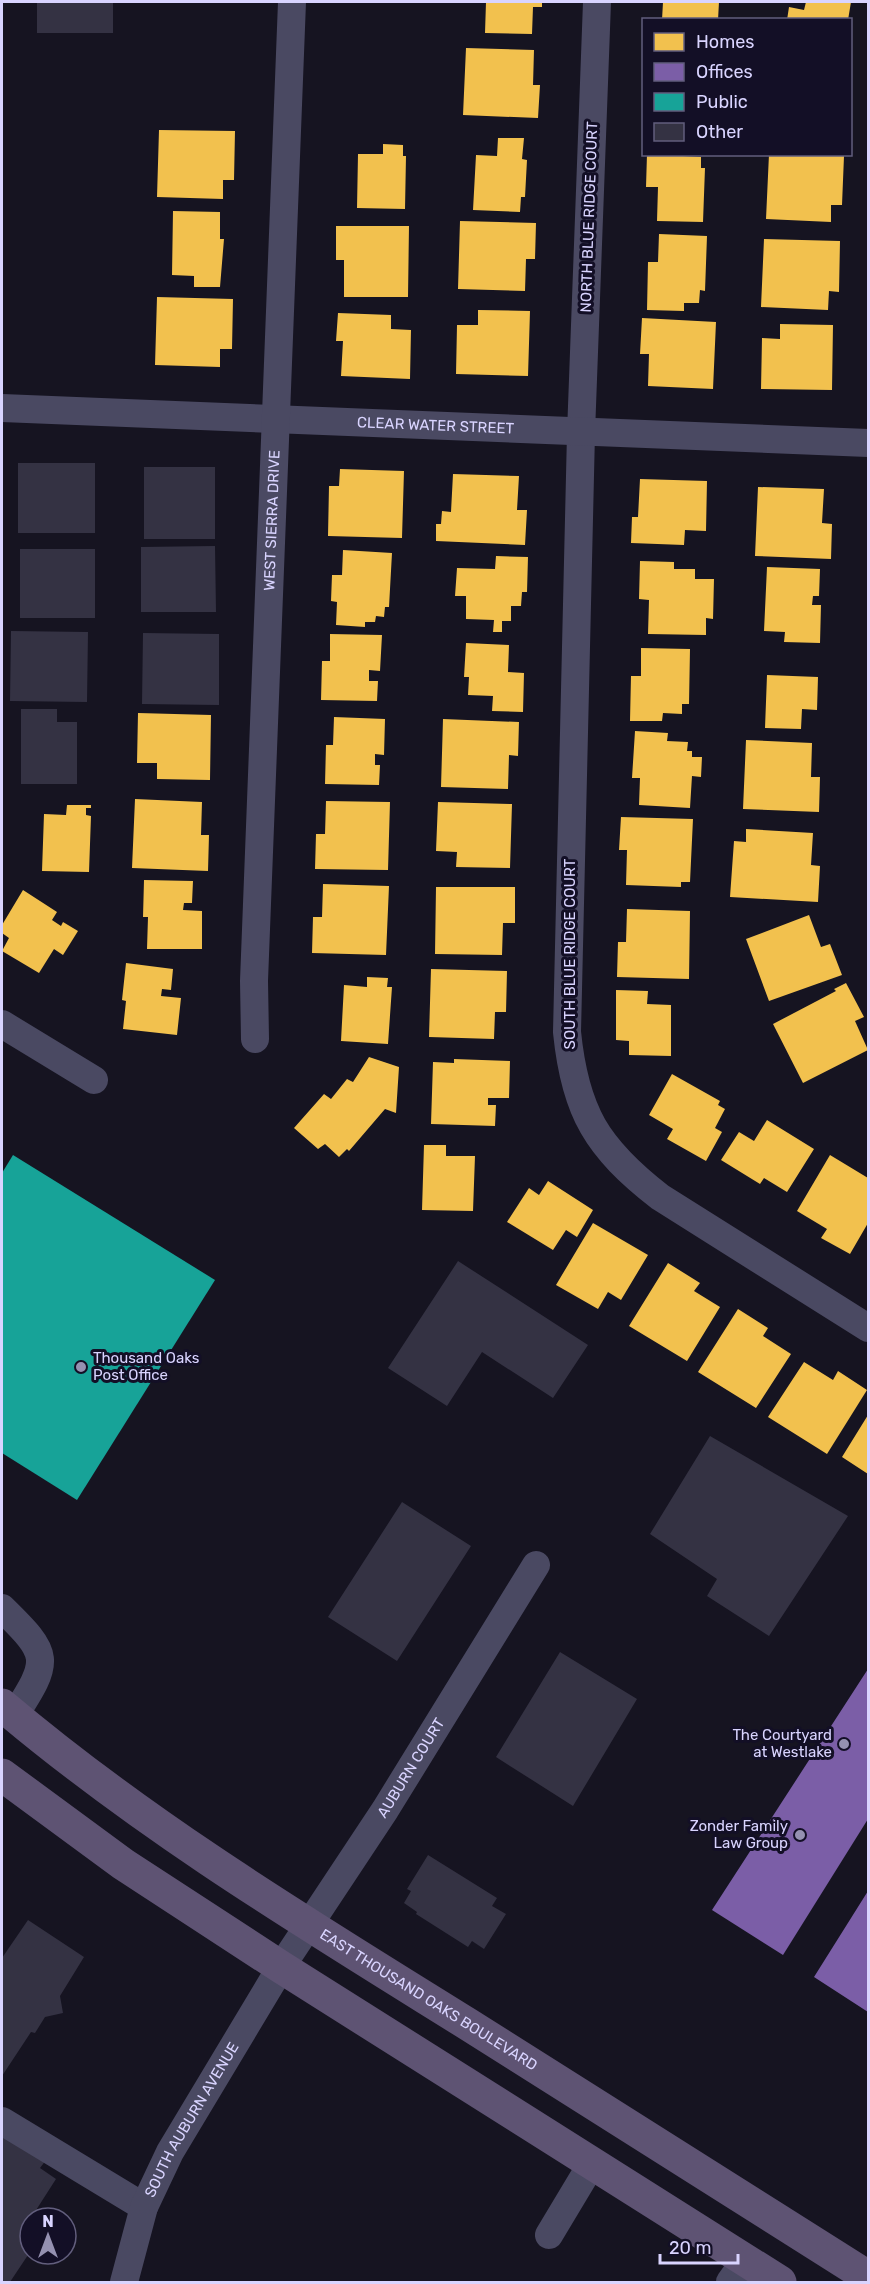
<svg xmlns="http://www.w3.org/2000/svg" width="870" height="2284" viewBox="0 0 870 2284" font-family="Rubik,sans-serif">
<rect width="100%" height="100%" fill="#161421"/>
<!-- homes -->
<path fill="#f2c14e" d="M486,2H542V7H533L532,34L485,33Z
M663,2H719L718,20H662Z
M806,2H851L848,20H787L789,7L804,10Z
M466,48L534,50L533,85H540L538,118L463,115Z
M159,130L235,131L234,180H223V199L157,197Z
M498,138H524L522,159L527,160L525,197H521L520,212L473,210L476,155L497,156Z
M383,144L403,145V156H406L405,209L357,208L358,154H383Z
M647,154L701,157V168H705L703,222L657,221L658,187H646Z
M769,154L844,156L842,205H831V222L766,219Z
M173,211L220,212V239H224L220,287H194V276L172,275Z
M460,221L536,223L535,259H526L525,291L458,289Z
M336,226H409L408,297H344V260H336Z
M659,234L707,236L705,291L700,290L699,303H684V311L647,310L648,262H658Z
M764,239L840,241L839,292L829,291L828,310L761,307Z
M157,297L233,299L232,349H220V367L155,365Z
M478,310L530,311L528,376L456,374L457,325H478Z
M338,313L391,315V329L411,330L410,379L341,376L343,341H336Z
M642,318L716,322L713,389L648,386L649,354H640Z
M780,324L833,325L832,390L761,389L762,338L780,339Z
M340,469L404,471L402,538L328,536L329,486H339Z
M453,474L519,476L517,510H527L525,545L436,541V524H441L442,511L451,512Z
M640,479L707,481L706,531L685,530L684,545L631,543L632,517H638Z
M758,487L824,489L822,523L832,524L831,559L755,556Z
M343,550L392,553L389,607H385L384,617L376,616L375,622H365V627L336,625L337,602L331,601L332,575H342Z
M496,556L528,557L527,592H522L521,606H511V621H502V632H493L494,620L466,619V596H455L457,568L495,569Z
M640,561L674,562V569H695V579H714L713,619L706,618V635L648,634L649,600L639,599Z
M767,567L820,569L819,596H813L812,605H821L820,643L784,642L785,632L764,631Z
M330,634L382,635L380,671L369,670V681H378L377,701L321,700L322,661H330Z
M466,643L509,645L508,672L524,673L523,712L492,711L493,696L468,695L469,677H464Z
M641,648L690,649L689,704H682V714L663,713L662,721H630L631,676H641Z
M767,675L818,677L817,710L802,709L801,729L765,728Z
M138,713L211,715L210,780L157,779V763H137Z
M334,717L385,719L384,755L375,754V765H380L379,785L325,784L326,745H333Z
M443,719L519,722L518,756L509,755L508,789L441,787Z
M635,731L668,733L667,741L688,742L687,751H692V757H702L701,777L692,776L690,808L639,805L640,778H632Z
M746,740L812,743L811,777H820L819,812L743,809Z
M135,799L202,802L201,835H209L208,871L132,868Z
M326,801L390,802L388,870L315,869L316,834H325Z
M438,802L512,804L510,868L456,867L457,852L436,851Z
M67,805H91V808H86V815L91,816L89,872L42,871L44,814L66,815Z
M621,817L693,819L690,882H681V887L626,885L627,850H619Z
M746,829L813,833L811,865L820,866L818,902L730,897L734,841L746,842Z
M144,880L193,881L192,903H184L183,910L202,911V949H147L148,917H143Z
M323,884L389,886L386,955L312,953L313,917H322Z
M436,887H515V923H503L502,955L435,954Z
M23,890L57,912L52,920L61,926L63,922L78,931L63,955L54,949L39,973L2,951L9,938L2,933V925Z
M627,909L690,911L689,979L617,977L618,942H626Z
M809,915L821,947L830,944L842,975L769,1001L746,939Z
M126,963L173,969L171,990L162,989L161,996L181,998L177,1035L123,1029L126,1001L122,1000Z
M431,969L507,971L506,1012H495L494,1039L429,1037Z
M367,977L388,978L387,987H392L388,1044L341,1041L344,985L367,987Z
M846,983L864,1017L855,1021L868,1050L803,1083L773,1024L836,991L834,989Z
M616,990L648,991L647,1004L671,1005V1056L629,1055V1041L616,1040Z
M369,1057L399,1067L396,1113L385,1109L349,1151L347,1149L339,1157L325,1144L318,1149L294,1128L324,1094L331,1099L347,1079L353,1082Z
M454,1059L510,1061L509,1098H488V1105H496L495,1126L431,1124L433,1062L454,1063Z
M672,1074L720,1101L718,1105L725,1109L715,1128L722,1132L706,1161L667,1139L673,1129L649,1115Z
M767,1120L814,1149L787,1192L764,1178L760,1184L721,1160L739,1132L754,1141Z
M424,1145H446V1156H475L473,1211L422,1210Z
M830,1155L868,1178V1223L850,1254L821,1238L827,1229L797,1211Z
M548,1181L593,1210L577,1237L566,1230L553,1250L507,1222L529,1188L539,1195Z
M593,1223L648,1255L621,1300L608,1292L598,1309L556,1285Z
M668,1263L700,1283L694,1291L720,1307L687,1361L629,1326Z
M738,1309L768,1328L763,1336L791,1354L756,1408L698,1372Z
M804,1362L833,1380L838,1371L867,1390L827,1454L768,1417Z
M868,1415V1474L842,1457Z"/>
<!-- offices -->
<path fill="#7b5ea7" d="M868,1669V1819L783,1955L712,1910Z
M868,1891V2012L814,1977Z"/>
<!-- public -->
<path fill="#17a398" d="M13,1155L215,1280L77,1500L2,1453V1173Z"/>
<!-- building -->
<path fill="#343243" d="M37,2H113V33H37Z
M18,463H95V533H18Z
M144,467H215V539H144Z
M215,546L216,612H141V547Z
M20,549H95V618H20Z
M11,631L88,632L87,702L10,701Z
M143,633L219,634V705L142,704Z
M21,709H57V722H77V784H21Z
M458,1261L588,1345L553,1398L482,1352L447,1406L388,1368Z
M710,1436L848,1516L769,1636L707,1596L717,1579L650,1534Z
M402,1502L471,1546L397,1661L328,1617Z
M560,1652L637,1699L573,1806L496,1757Z
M428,1855L497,1898L492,1906L506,1914L484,1949L472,1941L468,1947L416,1914L417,1912L404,1903L411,1891L407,1889Z
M28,1920L84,1957L60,1996L63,2013L45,2017L35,2033L31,2032L2,2076V1958Z
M2,2127L49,2156L40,2168L56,2179L22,2232L30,2238V2252L10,2282H2Z"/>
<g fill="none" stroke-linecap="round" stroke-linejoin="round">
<!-- minor -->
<g stroke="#4a4962" stroke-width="28">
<path d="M597,2L581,433L567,1032C575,1112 597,1148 660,1197L868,1328"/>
<path id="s1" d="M2,408L868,443"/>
<path d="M2,1024L94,1080"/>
<path id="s2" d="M255,1039L254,981L292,2"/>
<path d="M2,1608C50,1655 51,1659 14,1716"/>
<path d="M2,2121L144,2207"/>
<path d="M549,2235L591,2165"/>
<path id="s3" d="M124,2282L144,2207L170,2152L281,1967L385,1810L536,1565"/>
<path d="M730,2282L745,2261"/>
</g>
<!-- major -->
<g stroke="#5e5373" stroke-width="33">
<path id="s4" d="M2,1705C146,1827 307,1924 466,2023C601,2107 735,2192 868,2277"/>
<path d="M2,1775L123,1864L281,1967L780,2282"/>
</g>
</g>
<!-- markers -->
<g fill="#9591b1" stroke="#130f26" stroke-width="2">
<circle cx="81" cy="1367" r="6"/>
<circle cx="844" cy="1744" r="6"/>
<circle cx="800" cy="1835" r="6"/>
</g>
<g text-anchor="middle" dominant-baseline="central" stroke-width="6" stroke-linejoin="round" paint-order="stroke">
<!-- street labels -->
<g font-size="15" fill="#d9d4ff" stroke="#130f26">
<text transform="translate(589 217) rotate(-88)">NORTH BLUE RIDGE COURT</text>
<text stroke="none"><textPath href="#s1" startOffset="434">CLEAR WATER STREET</textPath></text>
<text stroke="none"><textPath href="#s2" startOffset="519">WEST SIERRA DRIVE</textPath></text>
<text transform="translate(570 954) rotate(-90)">SOUTH BLUE RIDGE COURT</text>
<text stroke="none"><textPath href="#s3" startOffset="592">AUBURN COURT</textPath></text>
<text stroke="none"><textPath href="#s4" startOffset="519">EAST THOUSAND OAKS BOULEVARD</textPath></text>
<text stroke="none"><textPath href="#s3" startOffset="177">SOUTH AUBURN AVENUE</textPath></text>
</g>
<!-- poi labels -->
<g font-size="15" fill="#d9d4ff" stroke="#130f26" text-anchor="end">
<text x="93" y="1358" text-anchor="start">Thousand Oaks<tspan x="93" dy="17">Post Office</tspan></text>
<text x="832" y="1735">The Courtyard<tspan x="832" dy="17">at Westlake</tspan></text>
<text x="788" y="1826">Zonder Family<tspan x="788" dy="17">Law Group</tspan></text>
</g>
</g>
<!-- border -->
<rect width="870" height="2284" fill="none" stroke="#d9d4ff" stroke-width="6"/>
<!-- legend -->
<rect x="642" y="18" width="210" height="138" fill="#130f26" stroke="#625e7d" stroke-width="1.5"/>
<rect x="654" y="33" width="30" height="18" fill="#f2c14e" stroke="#625e7d" stroke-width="1.5"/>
<text x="696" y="48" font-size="18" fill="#d9d4ff">Homes</text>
<rect x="654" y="63" width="30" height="18" fill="#7b5ea7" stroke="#625e7d" stroke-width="1.5"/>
<text x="696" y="78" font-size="18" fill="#d9d4ff">Offices</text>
<rect x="654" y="93" width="30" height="18" fill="#17a398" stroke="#625e7d" stroke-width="1.5"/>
<text x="696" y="108" font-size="18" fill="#d9d4ff">Public</text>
<rect x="654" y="123" width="30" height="18" fill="#343243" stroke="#625e7d" stroke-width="1.5"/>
<text x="696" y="138" font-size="18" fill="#d9d4ff">Other</text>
<!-- north arrow -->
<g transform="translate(48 2236)"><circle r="28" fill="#130f26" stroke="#625e7d" stroke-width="1.5"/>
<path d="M0-4.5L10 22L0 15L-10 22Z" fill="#9591b1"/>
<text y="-9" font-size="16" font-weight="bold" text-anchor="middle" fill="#d9d4ff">N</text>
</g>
<!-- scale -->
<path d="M660 2254v9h78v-9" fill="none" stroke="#d9d4ff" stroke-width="3"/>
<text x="669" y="2254" font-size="18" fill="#d9d4ff" stroke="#130f26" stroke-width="4.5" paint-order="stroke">20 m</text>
</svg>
